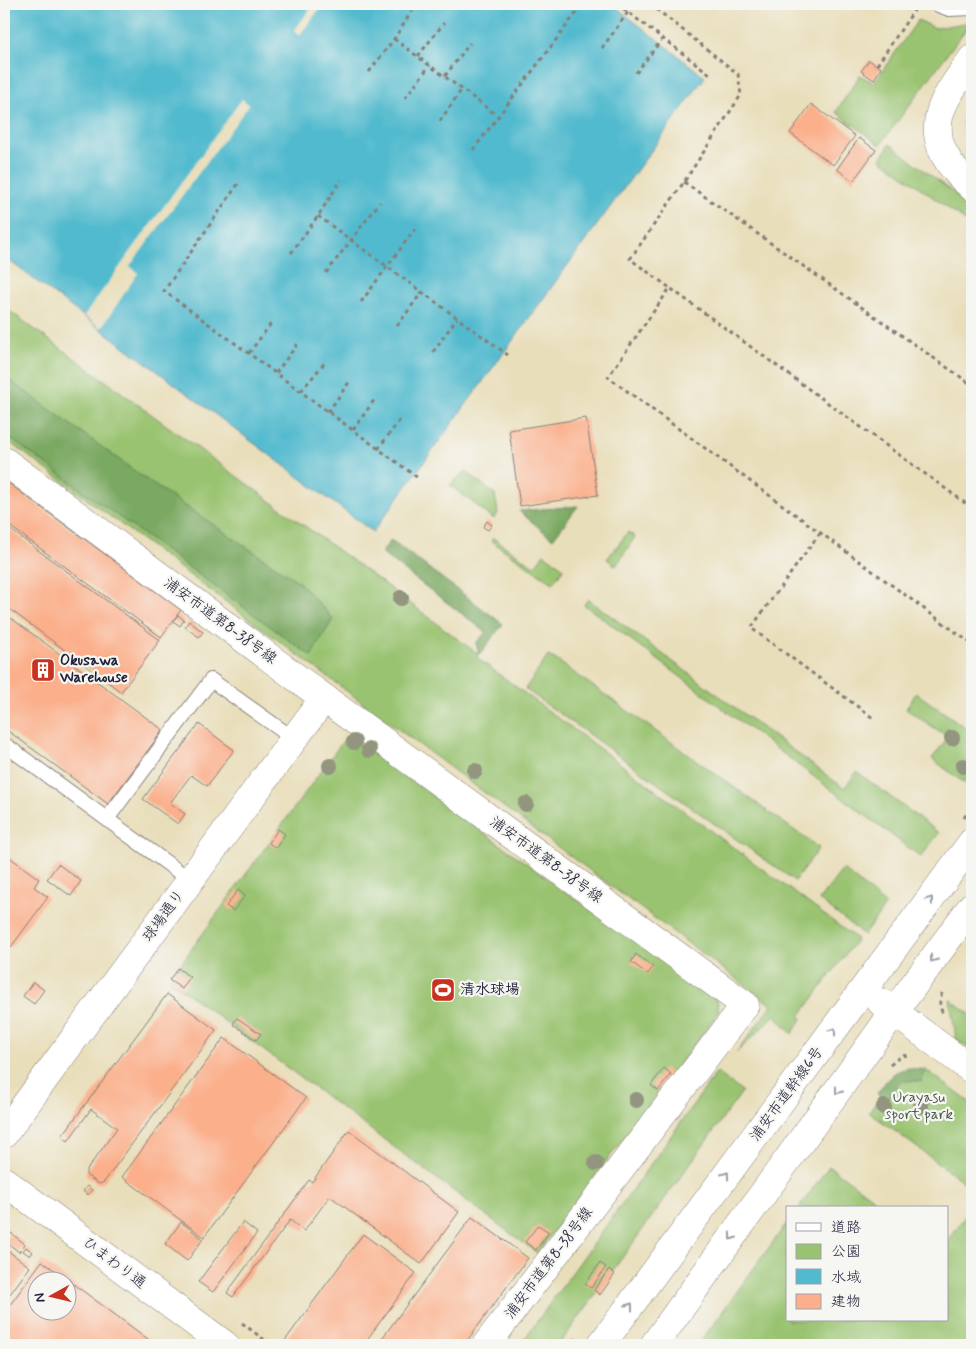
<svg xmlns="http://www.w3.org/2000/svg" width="976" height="1349" viewBox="0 0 976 1349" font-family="Mynerve,'Klee One',sans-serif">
<rect width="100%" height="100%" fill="#f6f6f2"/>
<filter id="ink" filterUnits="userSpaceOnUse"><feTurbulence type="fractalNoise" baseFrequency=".02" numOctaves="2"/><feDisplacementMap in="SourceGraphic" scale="10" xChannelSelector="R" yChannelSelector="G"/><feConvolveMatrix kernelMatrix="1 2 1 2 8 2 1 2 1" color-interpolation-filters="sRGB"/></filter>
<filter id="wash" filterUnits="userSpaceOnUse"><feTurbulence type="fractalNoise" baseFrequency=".0096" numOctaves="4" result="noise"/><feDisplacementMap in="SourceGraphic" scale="20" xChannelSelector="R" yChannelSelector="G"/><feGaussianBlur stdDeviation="1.12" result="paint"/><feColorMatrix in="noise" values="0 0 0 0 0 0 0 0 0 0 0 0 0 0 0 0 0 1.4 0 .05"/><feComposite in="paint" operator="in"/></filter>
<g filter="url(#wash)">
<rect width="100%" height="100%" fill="#e9deba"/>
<!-- green -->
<path fill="#99c370" stroke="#5e7256" d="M918,20L935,28L971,22L880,145L836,112L860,75L874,83Z
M890,144L972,207V226L881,159Z
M4,307L368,572L478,654L477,658L857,939L800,1016L802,1019L792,1034L775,1015L736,1053L772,1005L4,438Z
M466,471L495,495L498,513L494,519L450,485Z
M628,532L635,537L616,566L607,559Z
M493,538L534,566L544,554L564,568L553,583L491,541Z
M588,599L844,788L857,772L939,833L921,857L590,609L584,605Z
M548,656L555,659L819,848L795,881L525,689Z
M916,693L972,732V777L966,784L932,759L948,737L906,709Z
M343,741H356L717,1000L719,1012L537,1253L169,980Z
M843,869L886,905L864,935L819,900Z
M950,999L972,1016V1051L956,1039Z
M717,1072L742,1092L559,1345H520Z
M929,1072L972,1104V1188L869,1112L896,1074Z
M829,1166L886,1208H799Z
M972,1207V1345H698L787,1223V1320H947V1241Z"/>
<!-- forest -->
<path fill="#7aa962" stroke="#4e664e" d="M972,100V153L968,149L963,122Z
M4,376L151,483L299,582L333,619L311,656L4,434Z
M578,506L553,539L519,511Z
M391,540L503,624L479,655L476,643L486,632L381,553Z
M909,1068L926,1070L921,1082C900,1078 897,1083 887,1100L877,1094C887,1080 891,1071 909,1068Z"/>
<!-- water -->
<path fill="#51bace" stroke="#3a6e84" d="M4,4H612L705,77L373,532L4,257Z"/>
<!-- pier -->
<path fill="#e9deba" d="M314,4H323L299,36L294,31Z
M242,99L249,105L130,266L138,273L101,328L84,316Z"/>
<g id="blocks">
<!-- building -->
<path fill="#fbaf8a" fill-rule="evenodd" d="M869,60L881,68L874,80L861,71Z
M811,104L855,136L833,165L790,133Z
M859,138L876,150L853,181L837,169Z
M586,418L598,495L520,506L509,430Z
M4,480L181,610L161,637L4,522Z
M487,521L492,525L488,530L483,527Z
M4,525L160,640L121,692L4,605Z
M4,613L163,730L108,804L4,728Z
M178,615L184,620L180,626L173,621Z
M189,621L203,632L199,637L185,627Z
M199,724L234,750L207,786L191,775L170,803L185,814L178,824L143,799Z
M278,829L285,834L276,848L269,843Z
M4,853L39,879L34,887L48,897L11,947L4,942Z
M58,864L81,881L71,896L47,879Z
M238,890L245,896L233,911L226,906Z
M636,954L653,967L648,974L631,962Z
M178,968L190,977L182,989L169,980Z
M33,982L44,990L34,1004L23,996Z
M167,994L216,1030L104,1182L99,1184L86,1175V1171L117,1128L91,1109L68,1141L62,1136Z
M237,1018L261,1034L256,1040L233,1024Z
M224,1038L306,1098L204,1237L122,1177Z
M664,1068L671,1074L658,1091L651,1085Z
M349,1130L459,1212L421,1264L330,1196L304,1231L290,1220L233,1297L227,1293L309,1180L312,1182Z
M87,1186L92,1190L88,1195L83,1191Z
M472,1217L528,1258L464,1345H386L380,1341Z
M181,1222L203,1239L187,1261L165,1244Z
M243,1222L257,1233L213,1292L198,1282Z
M538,1225L549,1232L536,1250L525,1242Z
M11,1233L25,1244L19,1252L5,1241Z
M363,1234L416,1273L363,1345H289L284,1342Z
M26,1247L33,1252L30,1256L23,1251Z
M4,1248L30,1267L4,1302Z
M42,1261L68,1280L156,1345H4V1313ZM38,1282H68V1312H38Z
M600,1263L606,1267L591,1288L585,1284Z
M609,1269L615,1274L600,1295L594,1290Z"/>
</g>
</g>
<g filter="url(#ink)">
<use href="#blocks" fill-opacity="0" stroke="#86807a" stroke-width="1"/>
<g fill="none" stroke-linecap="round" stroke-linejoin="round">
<defs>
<path id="service" d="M936,4L949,9L972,8
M4,744L190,880
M107,819L211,680L294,739"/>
<path id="minor" d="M4,461L324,698L745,1005L486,1345"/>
<path id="tertiary" d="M972,59C962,74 945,95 940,113C931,144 950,168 972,187
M881,1002L972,1070
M4,1134L324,698
M4,1181L225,1345
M601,1345L972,842
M654,1345L894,1012L972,906"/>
</defs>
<!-- service casing -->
<use href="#service" stroke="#86807a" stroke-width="16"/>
<!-- minor casing -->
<use href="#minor" stroke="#86807a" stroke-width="29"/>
<!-- tertiary casing -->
<use href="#tertiary" stroke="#86807a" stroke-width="29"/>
<!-- path -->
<path stroke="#86807a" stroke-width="3" stroke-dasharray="4 4" stroke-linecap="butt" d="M617,4L710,74
M650,4L738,74L741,95L684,182L630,259L670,288
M394,39L498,116
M602,48L628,12
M418,56L444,23
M877,65L917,6
M369,72L394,39L415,6
M636,73L663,38
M445,76L470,43
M405,98L430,65
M440,121L462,89
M473,150L583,4
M684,182L972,385
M238,184L164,291L418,478
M318,216L508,355
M291,253L318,216L341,180
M326,273L380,202
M361,302L415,229
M397,326L422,292
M433,352L457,318
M249,353L273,321
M276,373L299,342
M301,391L326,361
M328,412L350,381
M353,430L375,399
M378,449L402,417
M972,508L670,288L608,377L972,644
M820,533L751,628L873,718
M964,818L972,806
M942,993C939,1000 939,1008 944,1015
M890,1065L901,1056L908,1055
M242,1323L271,1345
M571,1345L576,1338"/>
<!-- service -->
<use href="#service" stroke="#fff" stroke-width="14"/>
<!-- minor -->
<use href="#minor" stroke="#fff" stroke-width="28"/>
<!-- tertiary -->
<use href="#tertiary" stroke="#fff" stroke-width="28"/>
</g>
<!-- trees -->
<g fill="#93957f">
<circle cx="401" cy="598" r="8"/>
<circle cx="952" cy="738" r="8"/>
<circle cx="354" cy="742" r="8"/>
<circle cx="369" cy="750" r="8"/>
<circle cx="330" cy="766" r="8"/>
<circle cx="963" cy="766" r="8"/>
<circle cx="475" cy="771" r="8"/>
<circle cx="526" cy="804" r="8"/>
<circle cx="636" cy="1100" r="8"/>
<circle cx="921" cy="1106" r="8"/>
<circle cx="884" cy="1107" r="8"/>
<circle cx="596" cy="1163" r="8"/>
</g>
<!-- one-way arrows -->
<defs><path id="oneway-chevron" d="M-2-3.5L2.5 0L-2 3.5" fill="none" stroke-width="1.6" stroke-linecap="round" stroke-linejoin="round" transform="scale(1.25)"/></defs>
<g stroke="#9c9ca7">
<use href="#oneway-chevron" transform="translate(930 900) rotate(-53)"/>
<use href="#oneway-chevron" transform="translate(933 959) rotate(126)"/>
<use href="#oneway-chevron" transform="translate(833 1031) rotate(-54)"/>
<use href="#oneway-chevron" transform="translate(838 1091) rotate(126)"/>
<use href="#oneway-chevron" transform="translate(726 1175) rotate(-54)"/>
<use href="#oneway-chevron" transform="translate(732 1237) rotate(126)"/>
<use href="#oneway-chevron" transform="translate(630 1306) rotate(-54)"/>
</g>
</g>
<!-- icons -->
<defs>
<symbol id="building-square" viewBox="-11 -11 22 22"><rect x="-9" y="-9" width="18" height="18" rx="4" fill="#c8321e" stroke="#f6f6f2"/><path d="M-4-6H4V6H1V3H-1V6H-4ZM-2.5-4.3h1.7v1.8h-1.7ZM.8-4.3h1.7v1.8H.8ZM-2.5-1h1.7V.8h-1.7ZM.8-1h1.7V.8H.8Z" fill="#fff"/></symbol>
<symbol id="stadium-square" viewBox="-11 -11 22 22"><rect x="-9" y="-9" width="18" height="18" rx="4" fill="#c8321e" stroke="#f6f6f2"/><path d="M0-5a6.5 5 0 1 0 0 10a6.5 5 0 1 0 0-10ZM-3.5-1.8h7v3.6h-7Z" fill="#fff"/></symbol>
</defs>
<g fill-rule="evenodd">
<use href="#building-square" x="29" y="656" width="28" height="28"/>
<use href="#stadium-square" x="429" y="976" width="28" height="28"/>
</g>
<g text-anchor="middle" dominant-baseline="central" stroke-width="4.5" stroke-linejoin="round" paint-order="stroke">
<!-- street labels -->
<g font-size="15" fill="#22223b" stroke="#f6f6f2">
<text transform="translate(220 621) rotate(36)">浦安市道第8-38号線</text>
<text transform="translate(546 860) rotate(36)">浦安市道第8-38号線</text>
<text transform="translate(164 916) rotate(-54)">球場通り</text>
<text transform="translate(787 1094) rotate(-54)">浦安市道幹線6号</text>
<text transform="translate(114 1263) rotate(37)">ひまわり通</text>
<text transform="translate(549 1263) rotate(-53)">浦安市道第8-38号線</text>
</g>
<!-- poi labels -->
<g font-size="15" font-weight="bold" fill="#22223b" stroke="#f6f6f2" text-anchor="start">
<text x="60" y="661">Okusawa<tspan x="60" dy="17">Warehouse</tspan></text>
<text x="460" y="990">清水球場</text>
</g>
<!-- park labels -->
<g font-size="15" fill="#4c5a4e" stroke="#f6f6f2">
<text x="919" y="1098">Urayasu<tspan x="919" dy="17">sport park</tspan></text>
</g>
</g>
<!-- margin -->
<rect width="976" height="1349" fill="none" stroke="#f6f6f2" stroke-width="20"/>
<!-- legend -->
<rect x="786" y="1206" width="162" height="115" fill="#f6f6f2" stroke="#a1a1a9"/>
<rect x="796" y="1223" width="25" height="8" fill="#ffffff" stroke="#a1a1a9"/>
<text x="831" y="1232" font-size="15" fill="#22223b">道路</text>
<rect x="796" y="1244" width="25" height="15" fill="#99c370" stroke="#a1a1a9"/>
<text x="831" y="1256" font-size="15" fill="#22223b">公園</text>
<rect x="796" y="1269" width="25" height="15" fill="#51bace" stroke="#a1a1a9"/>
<text x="831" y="1282" font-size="15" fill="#22223b">水域</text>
<rect x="796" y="1294" width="25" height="15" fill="#fbaf8a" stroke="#a1a1a9"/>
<text x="831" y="1306" font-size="15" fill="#22223b">建物</text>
<!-- north arrow -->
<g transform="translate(52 1296) rotate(262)"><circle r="24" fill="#f6f6f2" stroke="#a1a1a9"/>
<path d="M0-4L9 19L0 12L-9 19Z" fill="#c8321e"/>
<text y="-8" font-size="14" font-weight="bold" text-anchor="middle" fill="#22223b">N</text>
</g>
</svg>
